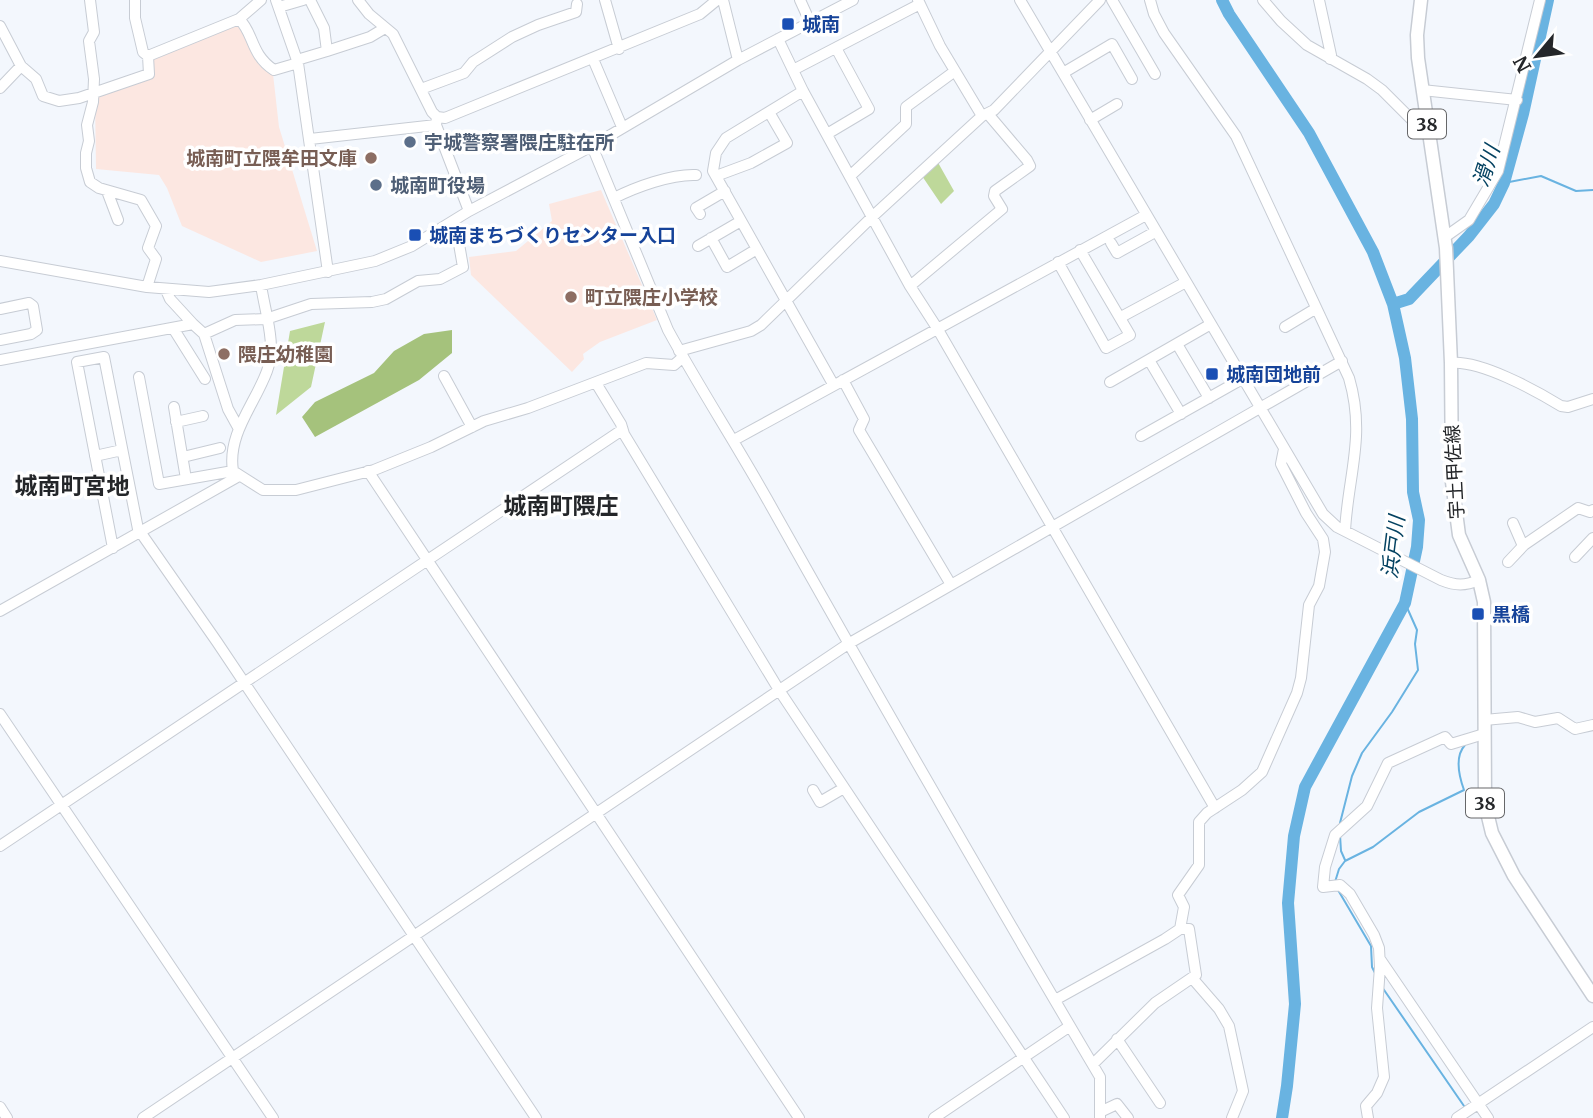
<svg xmlns="http://www.w3.org/2000/svg" width="1593" height="1118" viewBox="0 0 1593 1118" font-family="Merriweather,'Noto Sans JP',serif">
<rect width="100%" height="100%" fill="#f3f7fd"/>
<!-- education -->
<path fill="#fce7e1" d="M233,24L239,27L263,69L273,74L279,127L317,251L261,262L182,226L167,188L159,175L96,169L95,95L150,78L152,59Z
M601,190L657,320L600,342L583,354L584,359L572,372L471,275L469,257L516,251L552,221L549,204Z"/>
<!-- green -->
<path fill="#bed89a" d="M936,159L954,191L941,204L920,173Z
M325,322L311,387L276,415L290,331Z"/>
<!-- forest -->
<path fill="#a5c27c" d="M452,330V353L419,380L315,437L302,417L315,402L374,373L394,351L424,334Z"/>
<g fill="none" stroke-linecap="round" stroke-linejoin="round">
<!-- stream -->
<path stroke="#69b3e1" stroke-width="2" d="M1504,183L1541,176L1576,191L1593,190
M1340,823L1352,776L1362,753L1392,712L1418,670L1415,644L1417,630L1405,603
M1340,835L1341,851L1345,860
M1335,882L1339,869L1345,861L1373,847L1419,812L1464,790C1459,776 1454,757 1465,745
M1338,890L1371,946L1372,967L1375,973
M1382,987L1464,1106"/>
<!-- river -->
<path stroke="#69b3e1" stroke-width="12" d="M1222,0L1229,14L1309,133L1373,252L1393,304L1405,358L1412,419L1413,492L1419,520L1417,547L1405,603L1305,787L1294,836L1288,903L1295,1004L1287,1086L1282,1118
M1393,304L1409,299L1469,236L1494,204L1504,183L1523,114L1548,0"/>
<defs>
<path id="minor" d="M90,0L94,32L89,41L94,79L93,102L87,125L89,141L86,153V168L90,182L99,188L141,200L156,226L148,248L156,259L147,287
M276,0L298,63L328,272
M358,0L369,14L393,34L432,112L437,117L436,125L469,211
M605,0L619,49
M723,0L738,60
M800,0L810,22
M918,0L940,46L982,116
M1020,0L1323,514L1337,527L1441,580C1456,586 1465,586 1479,580
M1112,0L1155,74
M1150,0L1154,14L1164,33L1236,136L1349,378C1366,436 1348,475 1345,531
M1263,0L1281,21L1307,45L1367,79L1382,90L1412,120L1427,122
M1319,0L1331,55L1330,59
M279,7L303,0
M239,19C254,33 250,54 274,70L298,63
M0,26L21,66L36,79L43,96L59,101L79,98L149,74L148,56L143,52L135,18V0
M778,39L803,91L872,217L910,286L937,328L1215,808
M327,51L370,37L385,28
M148,56L239,19L261,0
M593,59L622,127
M297,60L327,51L324,28L310,0
M793,70L920,4
M1063,73L1112,44L1132,79
M0,88L21,66
M421,89L464,73L473,62L512,37L538,25L576,12L577,4
M1422,90L1517,100
M803,91L726,138L716,153L713,171L833,384
M437,117L445,118L700,14L717,0
M1090,120L1117,104
M827,134L869,109L836,48
M310,139L436,125
M592,146L668,330C699,387 735,442 767,499C876,693 987,886 1100,1077V1118
M716,176L751,163L787,143L769,112
M850,176L906,124V107L955,71
M107,191L118,220
M614,198C636,187 671,174 696,175
M700,214L696,208L725,191
M1445,237L1469,220L1498,171L1540,0
M711,238L727,267L757,249
M1111,243L1117,253L1155,232
M698,246L741,221
M0,261L147,287L209,292L261,285L375,261L412,246L469,211L592,146L738,60L853,0
M1058,262L1106,348L1130,335L1080,250
M261,285C265,313 277,344 267,371C255,404 227,434 233,471L263,490H296L374,470L431,447L484,421L528,408L646,363L674,365L683,357
M910,286L1002,209L994,196L995,191L1030,166L1027,160L988,114
M0,309L29,303L33,306L37,330L31,334L0,340
M1121,317L1186,282
M193,324L204,334L235,320L266,319L311,304L372,302L386,299L418,281L440,279L463,267L459,244L447,225
M1285,327L1315,309
M173,328L205,379
M204,334L228,409L239,429
M1177,344L1209,398
M679,351L751,331L761,325L872,217L982,116L994,110L1100,0
M0,360L193,324L170,299L166,290
M1149,360L1181,414
M1451,363C1480,360 1535,390 1561,406L1568,407L1593,399
M444,376L472,427
M139,377L159,484L233,471
M843,380L864,419L859,430L950,583
M1110,382L1211,324
M596,383L621,424L624,434L779,690L1064,1118
M174,407L186,479
M176,422L203,416
M1141,436L1244,378
M734,440L1146,215
M95,456L122,450
M183,457L220,448
M368,471L799,1118
M1513,523L1523,546
M141,533L217,642L536,1118
M113,548L77,362L104,357L139,534
M1575,557L1593,538
M1508,562L1524,545L1578,508L1590,512L1593,510
M0,611L239,476
M0,714L273,1118
M1484,720L1518,717L1535,722L1558,718L1575,729L1593,725
M813,790L820,802L844,788
M0,846L622,430
M1380,959L1488,1118
M1193,979L1219,1009L1229,1026L1243,1091L1232,1118
M1055,1000L1165,939L1180,929L1184,907L1178,895L1199,865V822L1207,813L1242,790L1262,772L1297,693L1301,678L1309,605L1319,586L1325,552L1323,539L1306,513L1281,464L1284,449
M1117,1039L1160,1103
M1093,1064L1155,1003L1196,975L1189,929H1180
M0,1107L7,1118
M1100,1112L1117,1104L1128,1118
M143,1118L848,644L1342,361
M934,1118L1070,1026
M1368,1118L1366,1106L1377,1093L1384,1077L1377,1008L1380,967L1379,948L1374,935L1350,894L1340,885L1323,887L1325,867L1335,835L1367,806L1388,763L1445,737L1451,744L1484,734
M1457,1118L1593,1027"/>
<path id="major" d="M1421,0L1417,35L1418,58L1446,248L1451,363L1452,482L1459,535L1479,580L1484,602L1485,804L1492,833L1514,876L1593,996"/>
</defs>
<!-- minor casing -->
<use href="#minor" stroke="#c7ccd4" stroke-width="12"/>
<!-- major casing -->
<use href="#major" stroke="#c7ccd4" stroke-width="15"/>
<!-- minor -->
<use href="#minor" stroke="#fff" stroke-width="10"/>
<!-- major -->
<use href="#major" stroke="#fff" stroke-width="12"/>
</g>
<!-- markers -->
<g fill="#1a4fb4" stroke="#fff" stroke-width="2.5">
<rect x="781" y="17" width="14" height="14" rx="3.5"/>
<rect x="408" y="228" width="14" height="14" rx="3.5"/>
<rect x="1205" y="367" width="14" height="14" rx="3.5"/>
<rect x="1471" y="607" width="14" height="14" rx="3.5"/>
</g>
<g fill="#5c6f8a" stroke="#fff" stroke-width="2.5">
<circle cx="410" cy="142" r="7"/>
<circle cx="376" cy="185" r="7"/>
</g>
<g fill="#8d6e63" stroke="#fff" stroke-width="2.5">
<circle cx="371" cy="158" r="7"/>
<circle cx="571" cy="297" r="7"/>
<circle cx="224" cy="354" r="7"/>
</g>
<g text-anchor="middle" dominant-baseline="central" stroke-width="7" stroke-linejoin="round" paint-order="stroke">
<!-- shield labels -->
<g fill="#fff" stroke="#666769" stroke-width="2">
<rect x="1408" y="109.5" width="38" height="29" rx="5"/>
<rect x="1466" y="788.5" width="38" height="29" rx="5"/>
</g>
<g font-size="18" font-weight="bold" fill="#242629">
<text x="1427" y="124">38</text>
<text x="1485" y="803">38</text>
</g>
<!-- transit labels -->
<g font-size="19" font-weight="bold" fill="#164399" stroke="#fff" text-anchor="start">
<text x="802" y="24">城南</text>
<text x="429" y="235">城南まちづくりセンター入口</text>
<text x="1226" y="374">城南団地前</text>
<text x="1492" y="614">黒橋</text>
</g>
<!-- service labels -->
<g font-size="19" font-weight="bold" fill="#4e5e75" stroke="#fff" text-anchor="start">
<text x="424" y="142">宇城警察署隈庄駐在所</text>
<text x="390" y="185">城南町役場</text>
</g>
<!-- education labels -->
<g font-size="19" font-weight="bold" fill="#785e54" stroke="#fff" text-anchor="start">
<text x="357" y="158" text-anchor="end">城南町立隈牟田文庫</text>
<text x="585" y="297">町立隈庄小学校</text>
<text x="238" y="354">隈庄幼稚園</text>
</g>
<!-- street labels -->
<g font-size="19" fill="#242629" stroke="#fff">
<text transform="translate(1454 472) rotate(-93)">宇土甲佐線</text>
</g>
<!-- water labels -->
<g font-size="21" font-style="italic" fill="#044261" stroke="#fff">
<text transform="translate(1486 166) rotate(-72)">滑川</text>
<text transform="translate(1393 547) rotate(-83)">浜戸川</text>
</g>
<!-- quarter labels -->
<g font-size="23" font-weight="bold" fill="#242629" stroke="#fff">
<text x="72" y="485">城南町宮地</text>
<text x="561" y="505">城南町隈庄</text>
</g>
</g>
<!-- north arrow -->
<g transform="translate(1537 56) rotate(241)" stroke="#ffffff" stroke-width="5" paint-order="stroke">
<path d="M0-5L12 26L0 18L-12 26Z" fill="#242629"/>
<text y="-10" font-size="19" font-weight="bold" text-anchor="middle" fill="#242629">N</text>
</g>
</svg>
